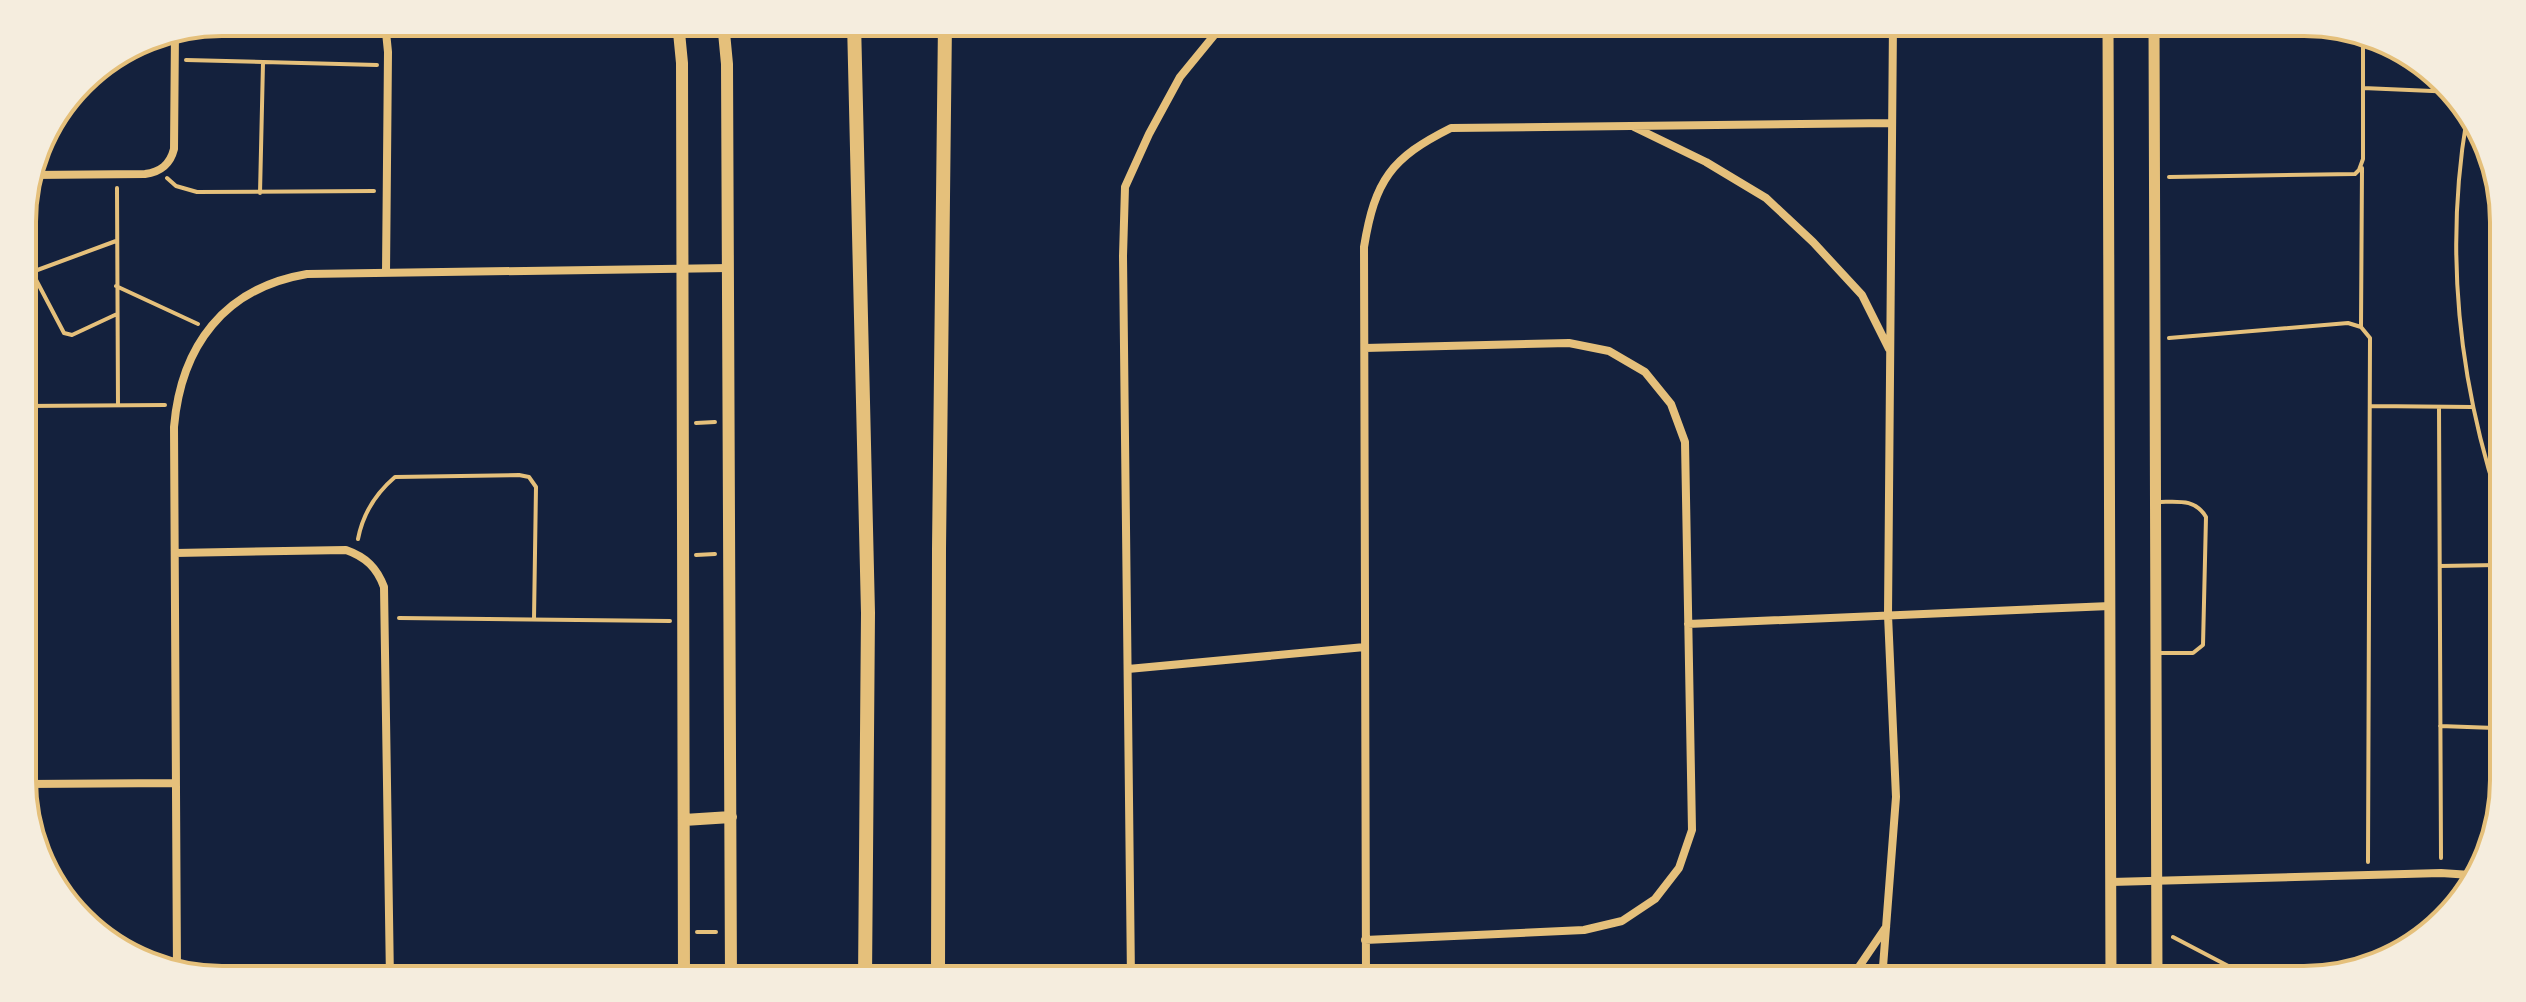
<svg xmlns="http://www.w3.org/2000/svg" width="2526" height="1002" viewBox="0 0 2526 1002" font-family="'Public Sans',sans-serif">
<rect width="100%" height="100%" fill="#14213d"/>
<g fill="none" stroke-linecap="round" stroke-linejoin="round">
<!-- path -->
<path stroke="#e5c07b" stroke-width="4" d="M186,60L377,65
M2363,88L2455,92
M2467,117C2445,246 2458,376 2498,500
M2169,177L2355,174L2359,170L2363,159V32
M167,178L176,186L197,192L374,191
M117,188L118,405
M260,193L263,63
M23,255L64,333L72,335L117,314
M32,272L116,241
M116,286L198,324
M2361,327L2362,168
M2169,338L2348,323L2361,327L2370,338L2368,862
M24,406L165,405
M2371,406L2472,407
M2439,407L2441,858
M696,423L715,422
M358,539C363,513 375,494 395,477L519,475L529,477L536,487L534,619
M696,555L715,554
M2440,566L2497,565
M399,618L670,621
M2440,726L2495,728
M697,932H716
M2173,937L2255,980"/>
<!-- service -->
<path stroke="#e5c07b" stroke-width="4" d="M2157,502C2177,502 2195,498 2206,517L2203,645L2193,653H2159"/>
<!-- minor -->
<path stroke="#e5c07b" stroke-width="8" d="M385,22L388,52L386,273
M1634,127L1706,162L1766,198L1813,242L1862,295L1889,349
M32,175L145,174C160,172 170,165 174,149L175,31
M1365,348L1569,343L1609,351L1645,372L1671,404L1685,442L1692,830L1679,868L1655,899L1622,921L1584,930L1365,940
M175,553L346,550C366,557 377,568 384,587L390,980
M1688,624L2110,606
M1128,669L1365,647
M26,784L176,783
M2111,882L2441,873L2471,875
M177,973L174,427C181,346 224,288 307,274L729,268
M1131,980L1123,256L1125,187L1149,134L1180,77L1225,22
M1366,980L1364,247C1375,180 1391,158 1451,128L1892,123
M1850,980L1886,927
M1882,980L1896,797L1888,615L1893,22"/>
<!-- tertiary -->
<path stroke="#e5c07b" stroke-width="11" d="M2108,22L2111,980
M2154,22L2157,980"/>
<!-- secondary -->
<path stroke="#e5c07b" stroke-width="12" d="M678,22L682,63L684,980
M723,22L727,64L731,980
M684,820L731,817"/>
<!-- trunk -->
<path stroke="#e5c07b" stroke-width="14" d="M854,22L868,613L865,980
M938,980L939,549L945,22"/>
</g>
<!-- crop -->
<path d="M0 0H2526V1002H0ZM222 36H2304A186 186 0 0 1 2490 222V780A186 186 0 0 1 2304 966H222A186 186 0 0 1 36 780V222A186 186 0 0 1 222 36Z" fill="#f5edde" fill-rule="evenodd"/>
<path fill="none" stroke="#e5c07b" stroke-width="4" d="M222 36H2304A186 186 0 0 1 2490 222V780A186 186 0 0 1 2304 966H222A186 186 0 0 1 36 780V222A186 186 0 0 1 222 36Z"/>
</svg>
